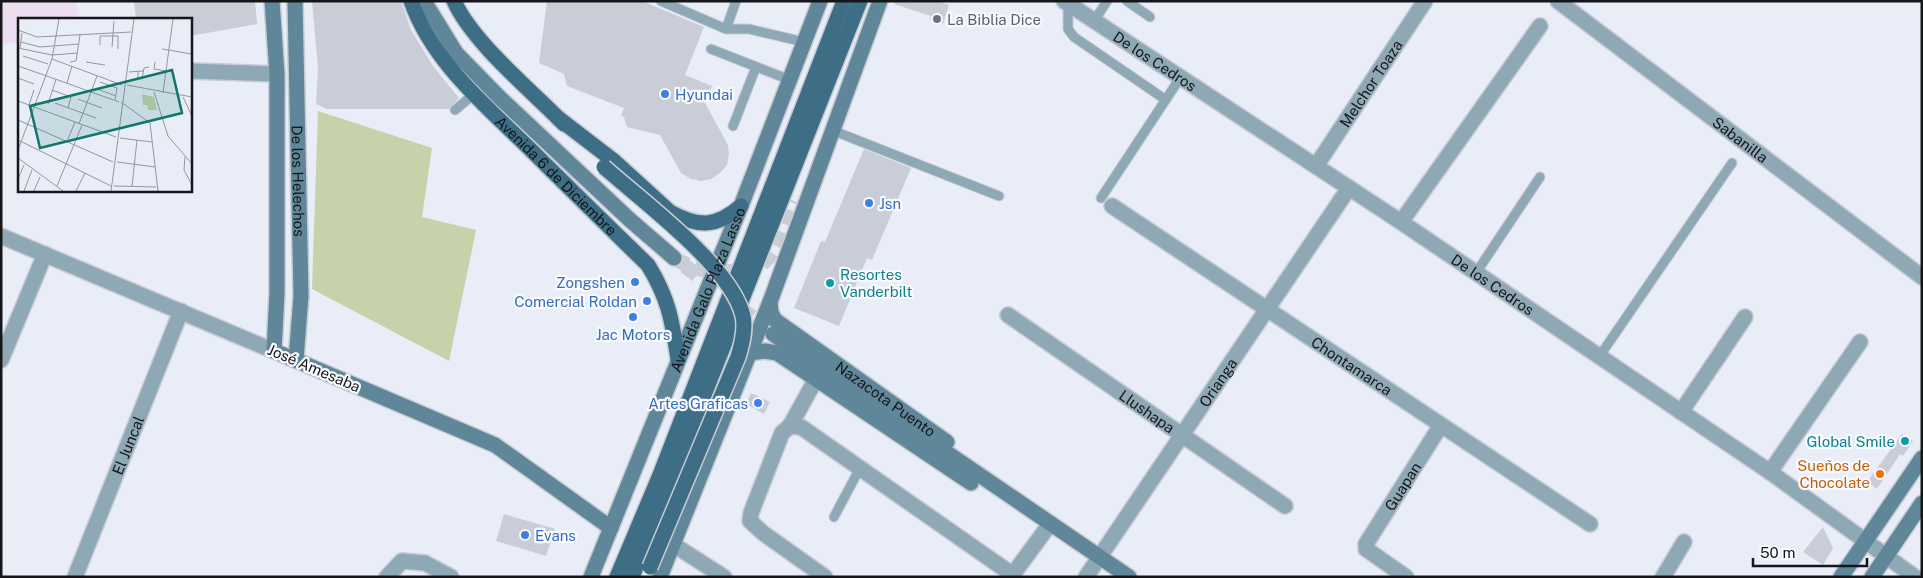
<svg xmlns="http://www.w3.org/2000/svg" width="1923" height="578" viewBox="0 0 1923 578" font-family="'Public Sans',sans-serif">
<rect width="100%" height="100%" fill="#e9edf7"/>
<!-- education -->
<path fill="#edddf0" d="M1,1H76L79,19H19V42L1,45Z"/>
<!-- green -->
<path fill="#c6d2a9" d="M318,111L432,148L422,217L476,230L449,361L312,289Z"/>
<!-- building -->
<path fill="#c9cdd7" d="M134,1H255L257,24L190,36V19H136Z
M312,1H401L411,30L433,66L459,98L449,109H327L316,104L318,68Z
M547,1H642L704,27L685,75L712,86L705,103L728,145L729,154L727,165L720,173L711,179L701,181L691,179L681,173L660,135L627,127L624,117L621,116L624,108L567,86L564,74L539,63Z
M894,1H937L949,5L943,24L930,19L931,16L894,4Z
M864,149L911,168L872,260L867,258L839,326L794,308L821,241L825,242Z
M751,393L770,402L764,414L746,404Z
M1902,434L1913,441L1903,456L1900,454L1877,489L1867,482Z
M504,514L555,529L546,556L496,541Z
M1823,527L1833,548L1823,565L1803,552Z"/>
<g fill="none" stroke-linecap="round" stroke-linejoin="round">
<!-- secondary-tunnel -->
<path stroke="#c9cdd6" stroke-width="15" stroke-dasharray="15 8" stroke-linecap="butt" d="M674,258C680,261 688,266 695,268C711,272 750,275 763,263C779,248 787,221 796,202
M685,266L770,331"/>
<defs>
<path id="lane" d="M661,1L726,29H749L804,42
M1127,1L1150,17
M1068,4V29L1074,37L1166,100
M1094,21L1107,1
M726,29L736,1
M711,49L790,80
M455,110L474,94
M733,126L756,67
M834,131L999,196
M1101,198L1180,78
M1476,273L1540,177
M1599,357L1732,163
M834,517L860,468"/>
<g id="street">
<path id="s1" d="M1064,1L1401,222L1770,472L1915,577"/>
<path id="s2" d="M1558,1L1922,277"/>
<path d="M190,71L277,74"/>
<path id="s3" d="M1316,166L1425,1"/>
<path id="s4" d="M1112,206L1590,524"/>
<path d="M1401,222L1540,26"/>
<path d="M1,236L274,351"/>
<path id="s5" d="M1008,315L1285,506"/>
<path d="M1,360L45,254"/>
<path d="M1681,412L1745,317"/>
<path d="M790,426L816,379"/>
<path d="M1770,472L1860,342"/>
<path d="M674,545L724,577"/>
<path id="s6" d="M75,577L181,311"/>
<path d="M387,577L402,561L425,563L451,577"/>
<path d="M825,577L763,533L750,521L751,513L782,433L790,426L801,427L1013,575"/>
<path d="M1011,577L1050,524"/>
<path id="s7" d="M1086,577L1349,188"/>
<path id="s8" d="M1406,577L1366,549V544L1441,425"/>
<path d="M1663,577L1684,542"/>
</g>
<g id="secondary">
<path d="M272,1L277,74V293L274,351L495,445L611,528"/>
<path id="s9" d="M295,1L301,296L296,360"/>
<path d="M424,1L456,53L499,97L630,220L674,258"/>
<path id="s10" d="M770,302L771,313L775,320L947,442"/>
<path d="M773,334L1129,577"/>
<path d="M750,353L765,351L777,353L971,483"/>
<path id="s11" d="M591,577L741,206L820,1"/>
<path d="M660,577L770,302L880,1"/>
<path d="M1841,577L1922,458"/>
<path d="M1872,577L1922,503"/>
</g>
<g id="primary">
<path id="s12" d="M411,1C432,61 485,105 529,148C568,187 608,226 648,265C669,299 672,321 678,359"/>
<path d="M454,1C473,43 531,90 564,124"/>
<path d="M558,118L614,161L670,212C699,228 717,227 741,206"/>
<path d="M617,577L660,475L844,1"/>
<path d="M632,577L860,1"/>
</g>
</defs>
<!-- lane casing -->
<use href="#lane" stroke="#c7cbd3" stroke-width="11"/>
<!-- street casing -->
<use href="#street" stroke="#c7cbd3" stroke-width="18"/>
<!-- secondary casing -->
<use href="#secondary" stroke="#c7cbd3" stroke-width="18"/>
<!-- primary casing -->
<use href="#primary" stroke="#c7cbd3" stroke-width="18"/>
<!-- lane -->
<use href="#lane" stroke="#8fa8b5" stroke-width="9"/>
<!-- street -->
<use href="#street" stroke="#8fa8b5" stroke-width="15"/>
<!-- secondary -->
<use href="#secondary" stroke="#608799" stroke-width="15"/>
<!-- primary -->
<use href="#primary" stroke="#3d6e85" stroke-width="15"/>
<defs>
<path id="primary-bridge" d="M604,167C643,202 731,266 743,316C746,329 742,344 738,357L650,567"/>
</defs>
<!-- primary-bridge casing -->
<use href="#primary-bridge" stroke="#c7cbd3" stroke-width="18" stroke-linecap="butt"/>
<!-- primary-bridge -->
<use href="#primary-bridge" stroke="#3d6e85" stroke-width="15"/>
</g>
<!-- markers -->
<circle fill="#6b7280" stroke="#f9fafe" stroke-width="2" cx="937" cy="19" r="5"/>
<g fill="#3f7fe0" stroke="#f9fafe" stroke-width="2">
<circle cx="665" cy="94" r="5"/>
<circle cx="869" cy="203" r="5"/>
<circle cx="635" cy="282" r="5"/>
<circle cx="647" cy="301" r="5"/>
<circle cx="633" cy="317" r="5"/>
<circle cx="758" cy="403" r="5"/>
<circle cx="525" cy="535" r="5"/>
</g>
<g fill="#0f9aa8" stroke="#f9fafe" stroke-width="2">
<circle cx="830" cy="283" r="5"/>
<circle cx="1905" cy="441" r="5"/>
</g>
<circle fill="#e8710a" stroke="#f9fafe" stroke-width="2" cx="1880" cy="474" r="5"/>
<g text-anchor="middle" dominant-baseline="central" stroke-width="4.5" stroke-linejoin="round" paint-order="stroke">
<!-- worship labels -->
<g font-size="15" fill="#5b616d" stroke="#f9fafe" text-anchor="start">
<text x="947" y="19">La Biblia Dice</text>
</g>
<!-- street labels -->
<g font-size="15" fill="#141619" stroke="#f9fafe">
<text stroke="none"><textPath href="#s1" startOffset="109">De los Cedros</textPath></text>
<text stroke="none"><textPath href="#s3" startOffset="99">Melchor Toaza</textPath></text>
<text stroke="none"><textPath href="#s2" startOffset="229">Sabanilla</textPath></text>
<text stroke="none"><textPath href="#s12" startOffset="229">Avenida 6 de Diciembre</textPath></text>
<text stroke="none"><textPath href="#s9" startOffset="180">De los Helechos</textPath></text>
<text stroke="none"><textPath href="#s1" startOffset="514">De los Cedros</textPath></text>
<text stroke="none"><textPath href="#s11" startOffset="310">Avenida Galo Plaza Lasso</textPath></text>
<text stroke="none"><textPath href="#s4" startOffset="288">Chontamarca</textPath></text>
<text transform="translate(314 368) rotate(23)">José Amesaba</text>
<text stroke="none"><textPath href="#s7" startOffset="235">Orianga</textPath></text>
<text stroke="none"><textPath href="#s10" startOffset="155">Nazacota Puento</textPath></text>
<text stroke="none"><textPath href="#s5" startOffset="169">Llushapa</textPath></text>
<text stroke="none"><textPath href="#s6" startOffset="142">El Juncal</textPath></text>
<text stroke="none"><textPath href="#s8" startOffset="122">Guapan</textPath></text>
</g>
<!-- shop labels -->
<g font-size="15" fill="#366cbe" stroke="#f9fafe" text-anchor="start">
<text x="675" y="94">Hyundai</text>
<text x="879" y="203">Jsn</text>
<text x="625" y="282" text-anchor="end">Zongshen</text>
<text x="637" y="301" text-anchor="end">Comercial Roldan</text>
<text x="633" y="334" text-anchor="middle">Jac Motors</text>
<text x="748" y="403" text-anchor="end">Artes Graficas</text>
<text x="535" y="535">Evans</text>
</g>
<!-- culture labels -->
<g font-size="15" fill="#0d838f" stroke="#f9fafe" text-anchor="start">
<text x="840" y="274">Resortes<tspan x="840" dy="17">Vanderbilt</tspan></text>
<text x="1895" y="441" text-anchor="end">Global Smile</text>
</g>
<!-- food labels -->
<g font-size="15" fill="#c56008" stroke="#f9fafe" text-anchor="end">
<text x="1870" y="465">Sueños de<tspan x="1870" dy="17">Chocolate</tspan></text>
</g>
</g>
<!-- overview -->
<g transform="translate(18 18)">
<rect width="174" height="174" fill="#e9edf7"/>
<path d="M124,76L136,79L139,92H130L129,87H125Z" fill="#c6d2a9"/>
<path fill="none" stroke="#94979e" stroke-width="1" d="M0,12L19,19L113,14M3,24L22,29L61,26M82,27V18H100V31M94,29L96,3M0,30L34,37L60,35M2,30L4,15M144,31L174,36M5,38L30,46M34,41L104,67M52,44L58,43L62,17M68,44L87,47M137,44L136,51L148,53M0,48L26,57M120,53V60L124,61L126,50L131,49M111,54L126,53M26,57L101,84M0,60L16,66M82,64L99,70L97,82M49,65L54,48M109,67L174,79M79,71L98,78M34,72L53,79L50,90M136,74L150,118L174,146M145,75L155,1M165,79L174,98M60,81L84,90M0,83L98,119M103,84L132,105L140,173M37,85L78,100M30,86L38,61M11,87L16,72M0,102L95,144M61,106L79,58M102,120L134,124M50,121L57,104M0,122L93,168M0,132L34,41L41,1M167,139L166,152L174,167M0,140L45,173M99,144L137,149M0,161L6,147M39,168L64,107M96,168L138,169M114,168L119,122M6,173L14,152M16,173L22,159M58,173L67,155M93,173L116,1"/>
<path fill="#0f766e" fill-opacity="0.15" stroke="#0f766e" stroke-width="2.5" d="M154,52L164,95L22,130L12,88Z"/>
<rect width="174" height="174" fill="none" stroke="#141619" stroke-width="2.5"/>
</g>
<!-- border -->
<rect width="1923" height="578" fill="none" stroke="#141619" stroke-width="5"/>
<!-- scale -->
<path d="M1753 558v8h114v-8" fill="none" stroke="#141619" stroke-width="2.5"/>
<text x="1760" y="558" font-size="15" fill="#141619" stroke="#f9fafe" stroke-width="4" paint-order="stroke">50 m</text>
</svg>
